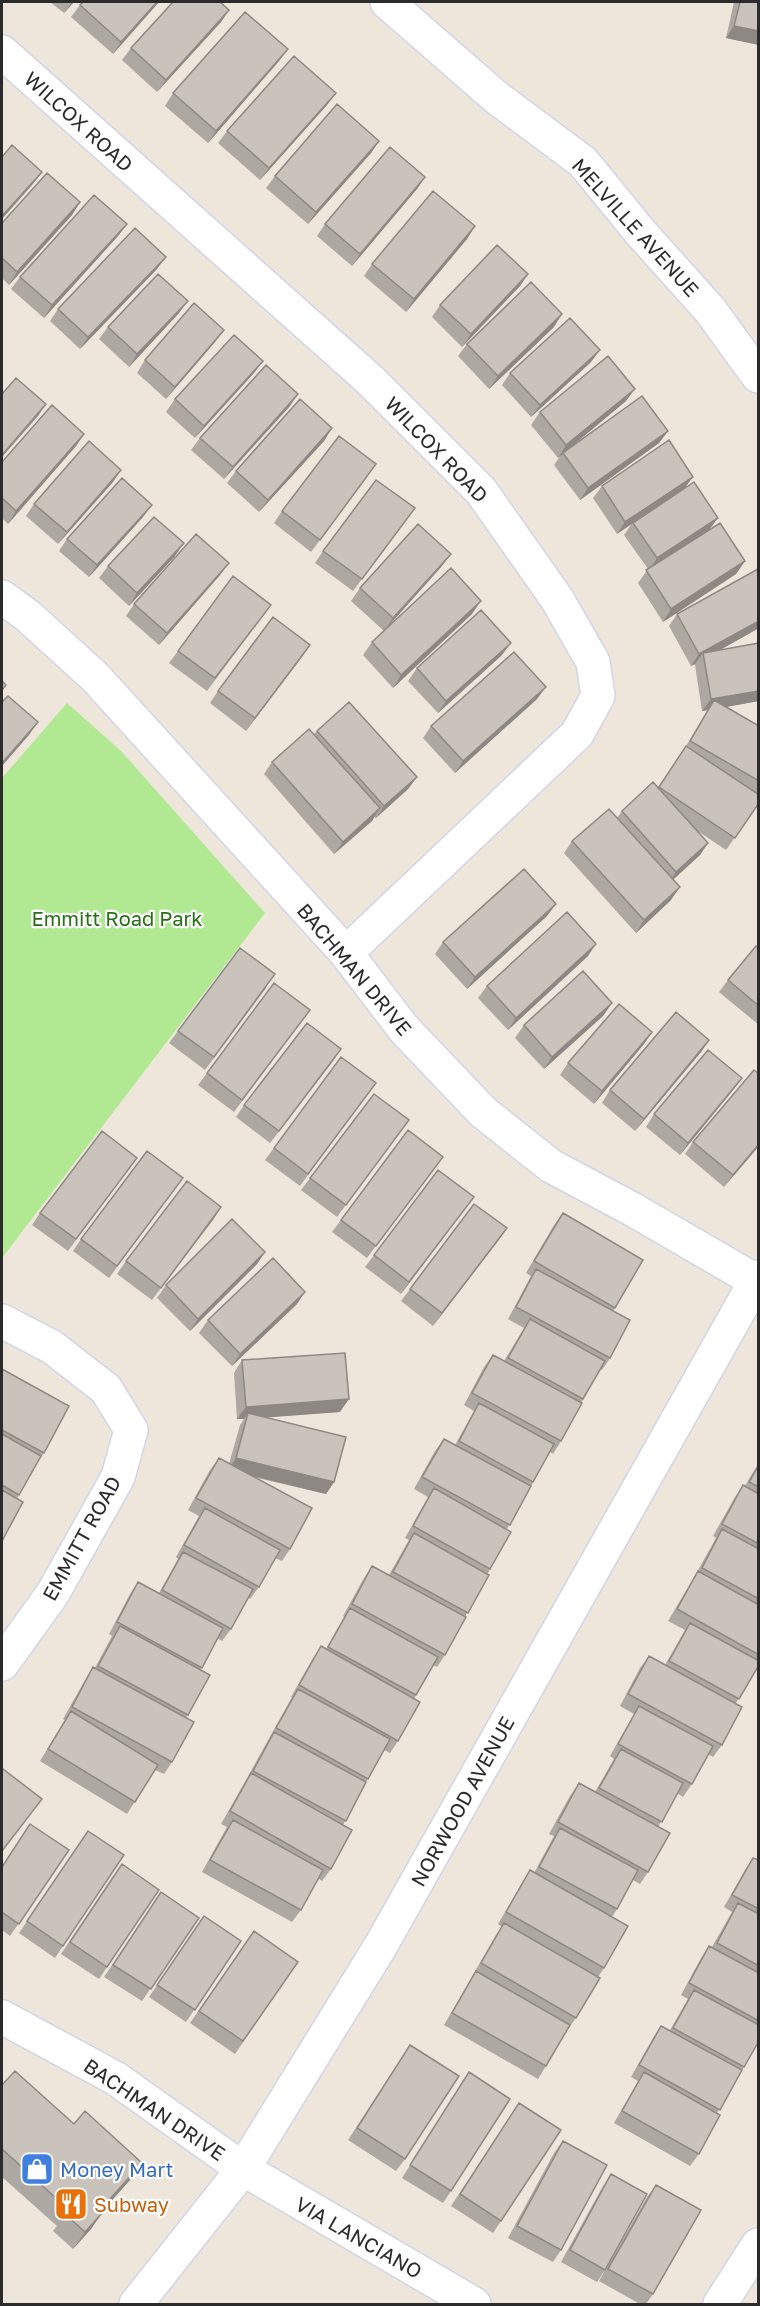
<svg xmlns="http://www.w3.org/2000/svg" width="760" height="2306" viewBox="0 0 760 2306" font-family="'Golos Text',sans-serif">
<rect width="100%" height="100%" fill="#eee6db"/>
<!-- green -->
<path fill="#b1e993" d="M67,703L121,751L265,913L2,1258V778Z"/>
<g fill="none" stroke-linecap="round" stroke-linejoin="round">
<defs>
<path id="minor" d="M2,52L370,380L481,491L557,599L593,662L598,696L577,734L346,953
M2,597L28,616L95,677L346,953L404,1029L483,1112L551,1166L632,1209L756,1281
M2,1321L52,1347L106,1389L131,1430L118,1477L53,1593L2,1664
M2,2017L115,2078L243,2169L474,2304
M136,2304L243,2169L380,1947L758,1277
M720,2304L758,2245"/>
<path id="tertiary" d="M387,2L497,98L583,162L641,233L710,310L758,376"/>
</defs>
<!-- minor casing -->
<use href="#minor" stroke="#d1d5e5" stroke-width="36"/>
<!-- tertiary casing -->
<use href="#tertiary" stroke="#d1d5e5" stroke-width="36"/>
<!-- minor -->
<use href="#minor" stroke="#fff" stroke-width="33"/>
<!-- tertiary -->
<use href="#tertiary" stroke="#fff" stroke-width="33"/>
</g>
<!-- wall -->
<path fill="#ada8a1" d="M50,2H74L64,13Z
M159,2L113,54L71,17L80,5Z
M734,2H759V45L726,38Z
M229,10L221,22L157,92L122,60L131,48Z
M279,61L208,143L165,106L173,93Z
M327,105L260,180L218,143L227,131Z
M379,141L371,153L308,224L266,188L275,176Z
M425,177L417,189L352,266L317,236L325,224Z
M80,202L72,215L9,285L2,278V223Z
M127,224L118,236L44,318L11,289L20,277Z
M475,226L467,239L406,312L364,276L372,264Z
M157,269L80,349L50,321L58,309Z
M528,274L520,286L462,347L432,317L440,305Z
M179,313L129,367L99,339L108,327Z
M554,327L489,389L458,356L467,344Z
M215,342L166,399L137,373L145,360Z
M591,362L531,417L502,385L510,373Z
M254,373L195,438L166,412L175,399Z
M626,401L570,447L668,431L659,443L580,500L554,465L561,455L558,458L531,425L540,412Z
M290,406L224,479L191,450L200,438Z
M332,428L324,441L259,512L227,483L236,471Z
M84,434L76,446L8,524L2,518V462Z
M368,476L311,552L274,523L282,511Z
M113,482L58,544L26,516L34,504Z
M602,486L685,488L710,529L745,561L736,574L663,622L638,583L648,569L624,535L632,523L617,534L593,498Z
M143,517L89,577L59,551L67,539Z
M406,520L353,591L315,563L323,551Z
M175,556L129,606L99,578L108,566Z
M442,566L384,631L351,601L360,588Z
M759,570V628L720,650L759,643V701L725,707L759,726V803L726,850L696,830L708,843L700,855L673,880L671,900L636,933L564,853L572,841L617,818L622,811L658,787L686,746L708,710L702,711L695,665V664L691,666L669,626L677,614Z
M220,575L159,645L126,616L134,604Z
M472,614L393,688L363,655L372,642Z
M262,617L207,691L169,663L178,651Z
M310,645L246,731L210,703L218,691Z
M502,655L438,713L408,681L417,668Z
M537,699L455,773L423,738L431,726Z
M317,731L417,777L408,789L376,818L374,817L372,821L334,854L264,774L272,762L314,734Z
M547,916L467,989L435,954L443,942Z
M759,948V1025L719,992L728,980Z
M588,956L508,1030L478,998L487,986Z
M267,987L205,1070L169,1043L178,1031Z
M612,1003L603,1016L544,1069L515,1038L524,1025Z
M301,1022L234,1112L198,1085L207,1073Z
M652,1032L644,1044L594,1104L560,1075L568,1063Z
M709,1040L701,1052L635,1131L602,1103L610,1090Z
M333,1061L270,1143L236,1117L244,1105Z
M759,1074V1146L724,1187L685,1154L693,1142Z
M733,1090L680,1155L646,1127L654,1114Z
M367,1095L300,1186L265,1160L274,1148Z
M409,1120L337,1217L301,1190L310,1178Z
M434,1169L367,1258L332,1232L341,1220Z
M128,1170L68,1251L32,1225L40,1213Z
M174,1190L109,1278L73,1251L81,1239Z
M221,1207L152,1300L117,1274L126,1261Z
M465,1209L401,1294L365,1267L374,1255Z
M563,1213L643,1260L613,1311L610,1358L602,1370L600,1369L581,1403L561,1441L553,1454L550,1452L531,1486L507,1529L490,1569L445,1655L437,1667L433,1665L414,1699L398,1741L390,1753L384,1750L366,1782L343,1825L331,1869L322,1881L318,1878L301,1910L292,1922L202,1872L227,1827L221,1824L246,1780L292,1697H291L313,1658L321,1646L326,1649L344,1617L343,1616L364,1578L372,1566L389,1575L409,1540L405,1538L428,1497L414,1489L435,1451L444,1439L455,1445L474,1411L464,1405L484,1367L493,1355L504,1361L524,1328L508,1319L531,1276L526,1273L554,1225Z
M507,1228L433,1326L401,1301L410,1289Z
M265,1252L257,1264L190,1331L157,1298L166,1285Z
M297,1304L232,1366L199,1333L208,1320Z
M242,1360L340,1412L265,1417L334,1482L326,1494L253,1477L290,1549L282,1561L275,1558L259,1587L250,1599L248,1598L231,1629L222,1641L217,1638L200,1670L188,1715L186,1718L172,1762L164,1774L155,1770L127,1814L40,1761L65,1720L63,1719L85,1680L93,1667L95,1668L112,1636L109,1634L130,1594L138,1582L159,1593L178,1559L176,1557L199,1516L188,1510L210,1470L219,1458L229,1464L240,1425L244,1419H237L234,1373Z
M2,1369L44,1453L37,1463L17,1498L2,1541Z
M759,1462V1672L755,1670L736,1703L722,1745L713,1757L708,1754L692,1784L683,1797L677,1793L658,1827L648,1872L640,1884L633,1880L617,1909L612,1917L604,1968L598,1977L576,2018L567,2030L546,2066L538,2079L444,2025L496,1935L502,1927L498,1924L522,1883L530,1870L534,1873L554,1836L549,1834L570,1796L579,1783L595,1792L614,1759L610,1756L634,1714L620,1706L640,1668L649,1656L665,1665L685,1630L668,1621L690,1584L697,1572L716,1538L713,1536L735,1497L743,1485L745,1486Z
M88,1831L124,1855L55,1958L19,1933Z
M69,1850L10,1936L2,1930V1866Z
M753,1858L759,1860V2041L744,2067L717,2113L699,2154L690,2166L614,2123L638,2081L631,2077L653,2038L661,2026L670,2030L688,1999L681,1995L701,1958L709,1946L712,1947L732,1912L724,1907L745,1870Z
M113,1876L159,1890L99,1979L61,1954Z
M161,1892L199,1918L142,2001L104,1977Z
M204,1916L241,1941L186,2022L149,1997Z
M254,1931L298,1962L235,2054L190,2023Z
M410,2045L405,2159L396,2171L348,2140Z
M469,2072L451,2191L443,2203L402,2178Z
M2,2085L74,2124L142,2163L130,2180L102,2211L91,2229L73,2249L53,2231L57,2226L2,2177Z
M511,2115L501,2221L493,2233L451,2206Z
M563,2141L561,2250L553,2262L508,2238L554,2153Z
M611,2174L605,2270L597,2282L561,2262L603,2186Z
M656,2185L653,2294L646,2304H640L599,2281L647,2197Z"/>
<!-- shaded-wall -->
<path fill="#8d8883" d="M72,2H74L64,13Z
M157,2H159L113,54L121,42Z
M229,10L221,22L157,92L166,80Z
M734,26L759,31V45L726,38Z
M288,49L279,61L208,143L216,131Z
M336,93L327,105L260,180L269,168Z
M379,141L371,153L308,224L316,212Z
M42,172L33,184L2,219V216Z
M425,177L417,189L352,266L360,254Z
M80,202L72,215L9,285L17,272Z
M127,224L118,236L44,318L52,305Z
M475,226L467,239L406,312L414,299Z
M166,257L157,269L80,349L88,337Z
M528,274L520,286L462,347L471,334Z
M188,301L179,313L129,367L137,354Z
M562,314L554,327L489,389L498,376Z
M224,330L215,342L166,399L175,387Z
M600,350L591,362L531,417L540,405Z
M263,361L254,373L195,438L204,426Z
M635,389L626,401L558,458L566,445Z
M298,394L290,406L224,479L233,467Z
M46,404L38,416L2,457V455Z
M332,428L324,441L259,512L268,500Z
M668,431L659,443L580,500L588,488Z
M84,434L76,446L8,524L16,511Z
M121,470L113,482L58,544L67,532Z
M693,477L684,489L617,534L625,522Z
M152,505L143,517L89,577L97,565Z
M718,518L709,530L649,571L657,558Z
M184,543L175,556L129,606L137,593Z
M451,554L442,566L384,631L393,618Z
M745,561L736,574L663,622L671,609Z
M229,563L220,575L159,645L167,633Z
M481,601L472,614L393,688L401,675Z
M759,621V628L704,659L703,653L695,664L691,666L699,654Z
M511,643L502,655L438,713L446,701Z
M310,645L302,657L246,731L255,718Z
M546,687L537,699L455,773L463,761Z
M759,691V701L709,710L714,700L708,710L702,711L711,699Z
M38,722L29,735L2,766V763Z
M417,777L408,789L376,818L384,806Z
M380,808L372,821L334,854L343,842Z
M708,843L700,855L668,884L676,872Z
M680,887L671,900L636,933L644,920Z
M556,904L547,916L467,989L475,977Z
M596,944L588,956L508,1030L516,1018Z
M612,1003L603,1016L544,1069L552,1057Z
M652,1032L644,1044L594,1104L602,1091Z
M709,1040L701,1052L635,1131L644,1119Z
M341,1049L333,1061L270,1143L279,1131Z
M742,1078L733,1090L680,1155L688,1143Z
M759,1144V1146L724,1187L733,1175Z
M474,1197L465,1209L401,1294L409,1282Z
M221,1207L213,1220L152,1300L161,1288Z
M507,1228L498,1241L433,1326L442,1313Z
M265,1252L257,1264L190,1331L198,1319Z
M305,1292L297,1304L232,1366L240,1354Z
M349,1399L340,1412L247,1419L248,1413L244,1419H237L246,1407Z
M236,1458L334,1482L326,1494L228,1470Z
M142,2163L130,2180L89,2226L101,2209Z
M103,2212L91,2229L73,2249L85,2232Z"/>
<!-- building -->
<path fill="#c9c3bb" stroke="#8d8883" stroke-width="1.5" d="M83,2H157L121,42L80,5Z
M173,2H220L229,10L166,80L131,48Z
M740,2H759V31L734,26Z
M245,12L288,49L216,131L173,93Z
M294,56L336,93L269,168L227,131Z
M337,104L379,141L316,212L275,176Z
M12,145L42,172L2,216V157Z
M390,147L425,177L360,254L325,224Z
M47,173L80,202L17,272L2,258V223Z
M433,191L475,226L414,299L372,264Z
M94,195L127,224L52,305L20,277Z
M135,228L166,257L88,337L58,309Z
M497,245L528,274L471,334L440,305Z
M158,274L188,301L137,354L108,327Z
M531,282L562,314L498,376L467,344Z
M194,303L224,330L175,387L145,360Z
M570,318L600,350L540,405L510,373Z
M234,335L263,361L204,426L175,399Z
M608,356L635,389L566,445L540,412Z
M266,365L298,394L233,467L200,438Z
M16,378L46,404L2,455V394Z
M642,396L668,431L588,488L563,453Z
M300,399L332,428L268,500L236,471Z
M52,405L84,434L16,511L2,498V462Z
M339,436L376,464L320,540L282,511Z
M669,440L693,477L625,522L602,486Z
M89,441L121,470L67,532L34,504Z
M122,478L152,505L97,565L67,539Z
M376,480L415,508L362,579L323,551Z
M694,482L718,518L657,558L633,523Z
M154,517L184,543L137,593L108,566Z
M720,523L745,561L671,609L646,570Z
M418,524L451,554L393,618L360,588Z
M196,534L229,563L167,633L134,604Z
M451,568L481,601L401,675L372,642Z
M758,569L759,570V621L699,654L677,614Z
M233,576L271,605L215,678L178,651Z
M481,610L511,643L446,701L417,668Z
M273,617L310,645L255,718L218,691Z
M759,643V691L711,699L703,653Z
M514,652L546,687L463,761L431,726Z
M2,681L6,685L2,690Z
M8,696L38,722L2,763V702Z
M714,700L759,726V781L690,741Z
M349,702L417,777L384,806L317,731Z
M309,729L380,808L343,842L272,762Z
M686,746L759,795V803L735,838L659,787Z
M653,782L708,843L676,872L622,811Z
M609,809L680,887L644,920L572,841Z
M524,869L556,904L475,977L443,942Z
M567,912L596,944L516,1018L487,986Z
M756,946L759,948V1006L728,980Z
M240,948L275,974L214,1057L178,1031Z
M583,971L612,1003L552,1057L524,1025Z
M274,983L310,1010L242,1100L207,1073Z
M619,1004L652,1032L602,1091L568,1063Z
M676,1012L709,1040L644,1119L610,1090Z
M307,1023L341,1049L279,1131L244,1105Z
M708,1050L742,1078L688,1143L654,1114Z
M341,1057L376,1083L308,1174L274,1148Z
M754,1070L759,1074V1144L733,1175L693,1142Z
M374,1094L409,1120L346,1205L310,1178Z
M408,1130L443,1157L376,1246L341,1220Z
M102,1131L137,1158L76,1239L40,1213Z
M147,1151L183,1178L117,1266L81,1239Z
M438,1170L474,1197L409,1282L374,1255Z
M187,1181L221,1207L161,1288L126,1261Z
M474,1204L507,1228L442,1313L410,1289Z
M563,1213L643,1260L615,1308L534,1261Z
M232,1219L265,1252L198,1319L166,1285Z
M273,1258L305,1292L240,1354L208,1320Z
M536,1269L630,1320L610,1358L516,1307Z
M530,1319L605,1361L583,1399L508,1358Z
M345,1353L349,1399L246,1407L242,1360Z
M493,1355L582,1403L561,1441L472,1393Z
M2,1369L69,1406L44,1453L2,1430Z
M479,1403L554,1444L533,1482L459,1441Z
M248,1413L346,1437L334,1482L236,1458Z
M2,1434L41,1456L19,1495L2,1485Z
M444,1439L531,1486L510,1525L422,1477Z
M219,1458L312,1508L290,1549L196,1498Z
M759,1465V1487L749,1482Z
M743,1485L759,1494V1544L722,1524Z
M434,1488L511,1532L490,1569L413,1526Z
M2,1490L23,1502L2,1541Z
M205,1508L280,1550L259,1587L184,1545Z
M722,1529L759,1549V1599L702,1568Z
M414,1533L489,1575L468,1613L393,1572Z
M183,1552L253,1589L231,1629L162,1590Z
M372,1566L466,1617L445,1655L352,1604Z
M698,1571L759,1605V1655L677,1609Z
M138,1582L223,1628L202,1668L117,1622Z
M350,1608L438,1657L416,1695L328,1647Z
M690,1623L759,1661V1665L739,1699L669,1661Z
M120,1626L210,1675L188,1715L98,1666Z
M321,1646L420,1702L398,1741L299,1685Z
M649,1656L742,1707L722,1745L628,1694Z
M93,1667L194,1722L172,1762L72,1707Z
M298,1689L390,1739L368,1779L276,1728Z
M639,1706L713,1746L692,1784L618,1744Z
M71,1711L158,1765L135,1802L48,1749Z
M274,1732L366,1782L346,1821L253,1771Z
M621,1749L683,1783L662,1822L599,1788Z
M3,1769L42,1799L2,1851V1771Z
M251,1773L352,1830L331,1869L230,1811Z
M579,1783L670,1833L648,1872L558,1822Z
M233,1820L323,1870L301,1910L210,1860Z
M30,1824L69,1850L19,1924L2,1912V1867Z
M560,1828L638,1870L617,1909L539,1867Z
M88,1831L124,1855L63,1946L27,1921Z
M753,1858L759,1860V1909L732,1895Z
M122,1864L159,1890L107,1967L70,1942Z
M530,1870L628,1926L604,1968L506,1912Z
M161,1892L199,1918L151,1989L113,1965Z
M738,1903L759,1914V1966L717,1943Z
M204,1916L241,1941L195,2010L157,1985Z
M504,1923L600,1978L576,2018L481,1963Z
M254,1931L298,1962L243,2041L199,2011Z
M709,1946L759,1973V2021L689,1983Z
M476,1971L570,2025L546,2066L452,2013Z
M694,1990L759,2025V2041L744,2067L673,2028Z
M661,2026L742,2070L720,2110L639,2065Z
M410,2045L459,2076L405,2159L357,2128Z
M15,2071L74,2124L85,2111L142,2163L101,2209L103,2212L85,2232L65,2214L69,2210L2,2149V2085Z
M469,2072L510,2099L451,2191L410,2165Z
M644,2072L720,2115L699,2154L622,2111Z
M519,2103L561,2130L501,2221L460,2194Z
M563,2141L607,2165L561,2250L517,2226Z
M611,2174L647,2194L605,2270L570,2250Z
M656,2185L701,2210L653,2294L608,2269Z"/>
<!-- icons -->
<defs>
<symbol id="shop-square" viewBox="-11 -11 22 22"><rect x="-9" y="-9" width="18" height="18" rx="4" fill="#3f7fe0" stroke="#fff"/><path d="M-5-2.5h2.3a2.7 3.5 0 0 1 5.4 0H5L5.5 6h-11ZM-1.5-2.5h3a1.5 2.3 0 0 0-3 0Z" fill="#fff"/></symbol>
<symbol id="restaurant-square" viewBox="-11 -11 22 22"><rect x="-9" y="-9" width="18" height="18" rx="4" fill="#e8710a" stroke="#fff"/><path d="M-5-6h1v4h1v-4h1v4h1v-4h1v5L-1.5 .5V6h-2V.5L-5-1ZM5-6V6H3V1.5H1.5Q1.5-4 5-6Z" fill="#fff"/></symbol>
</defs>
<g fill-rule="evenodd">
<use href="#shop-square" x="18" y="2150" width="38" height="38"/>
<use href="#restaurant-square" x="52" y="2185" width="38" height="38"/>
</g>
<g text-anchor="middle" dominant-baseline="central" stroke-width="4.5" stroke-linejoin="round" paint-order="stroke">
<!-- street labels -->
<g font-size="20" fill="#2b2b2b" stroke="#fff">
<text transform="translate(79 121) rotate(42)">WILCOX ROAD</text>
<text transform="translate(636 227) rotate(48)">MELVILLE AVENUE</text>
<text transform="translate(437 449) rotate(46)">WILCOX ROAD</text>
<text transform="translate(355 969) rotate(50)">BACHMAN DRIVE</text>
<text transform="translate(81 1538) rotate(-61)">EMMITT ROAD</text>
<text transform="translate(462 1801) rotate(-61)">NORWOOD AVENUE</text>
<text transform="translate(155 2109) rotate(34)">BACHMAN DRIVE</text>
<text transform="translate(359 2237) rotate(30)">VIA LANCIANO</text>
</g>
<!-- park labels -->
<g font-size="20" fill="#276f14" stroke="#fff">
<text x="117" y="918">Emmitt Road Park</text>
</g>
<!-- shop labels -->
<g font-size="20" fill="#366cbe" stroke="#fff" text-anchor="start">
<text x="60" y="2169">Money Mart</text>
</g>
<!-- food labels -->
<g font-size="20" fill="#c56008" stroke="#fff" text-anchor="start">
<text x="94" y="2204">Subway</text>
</g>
</g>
<!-- border -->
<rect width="760" height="2306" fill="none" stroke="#2b2b2b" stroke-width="6"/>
</svg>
